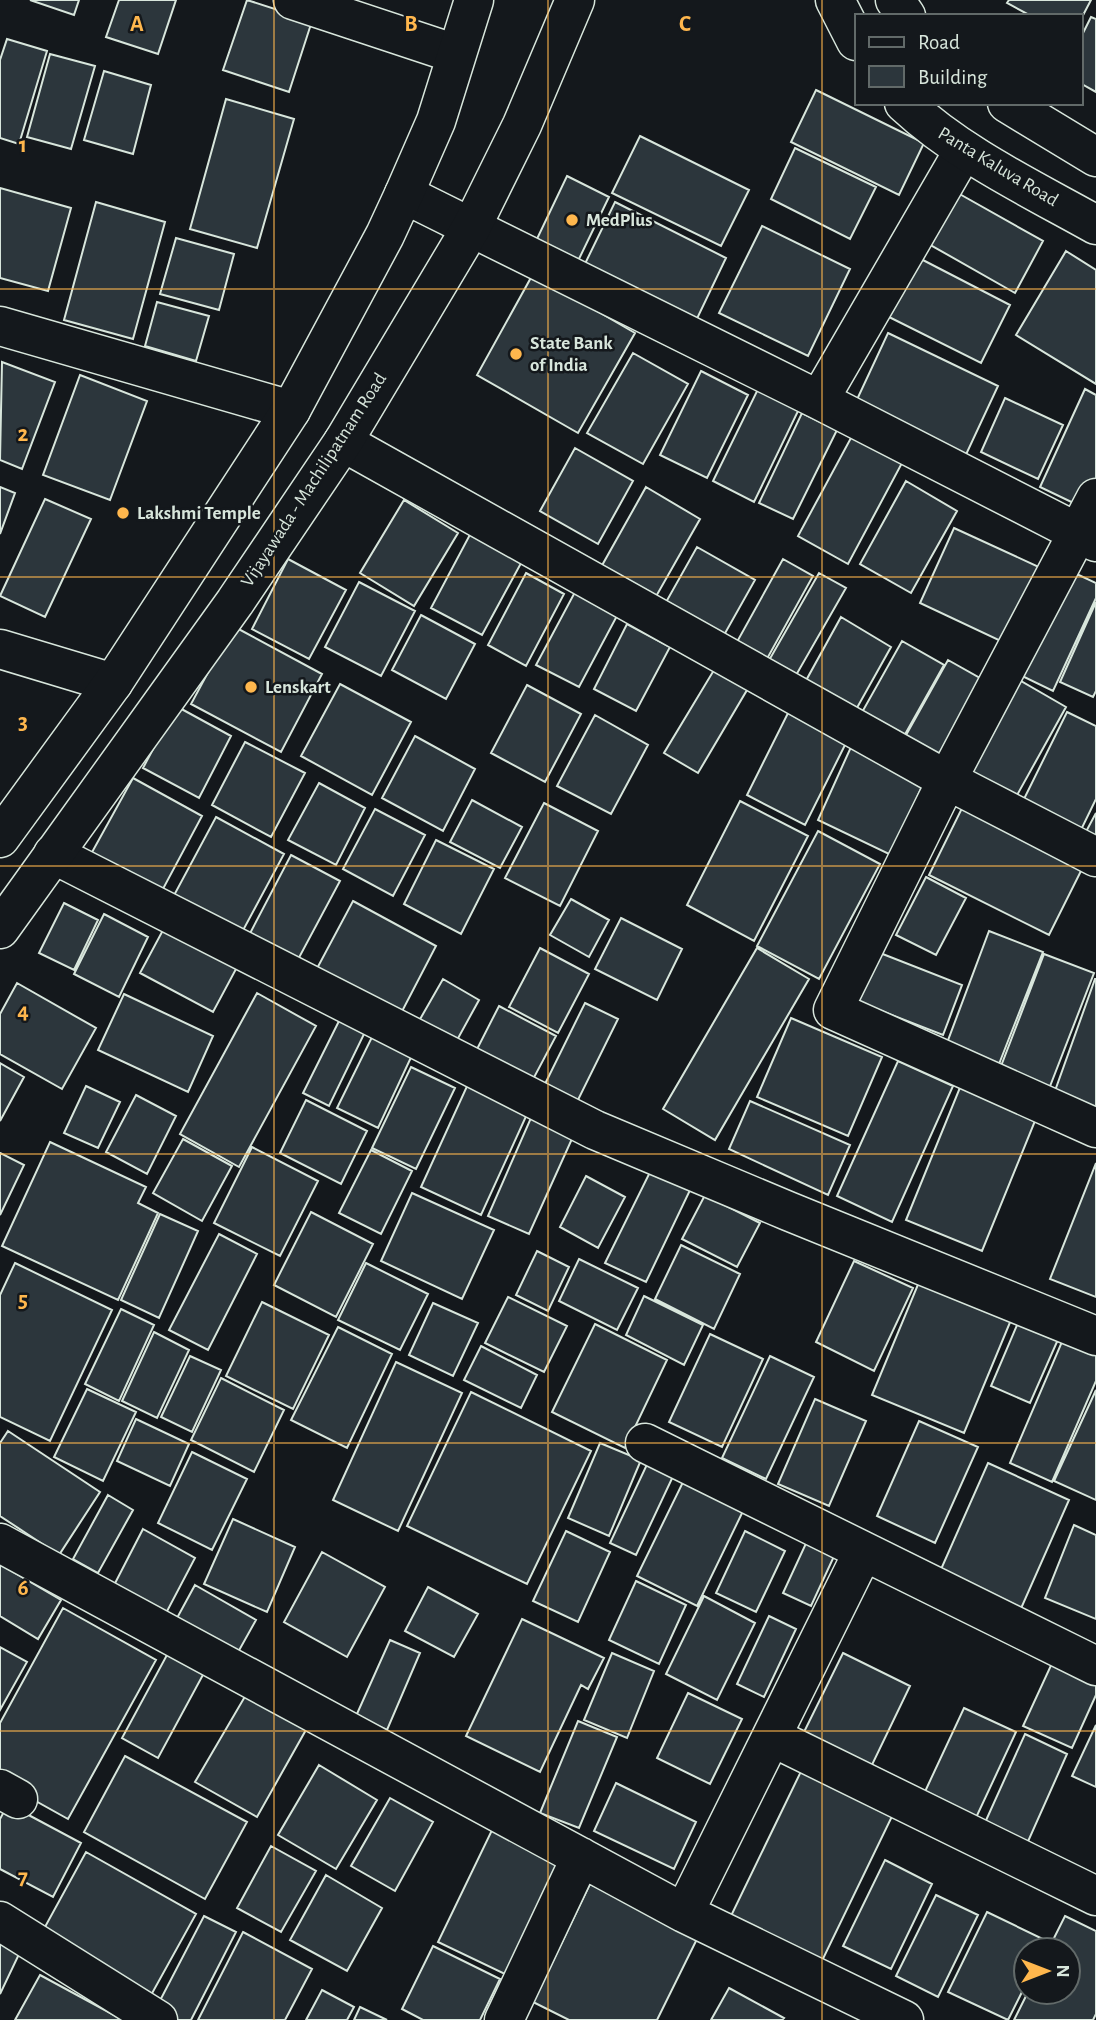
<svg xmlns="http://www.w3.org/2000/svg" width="1096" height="2020" viewBox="0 0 1096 2020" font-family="'Alegreya Sans',sans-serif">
<rect width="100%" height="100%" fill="#14181c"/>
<!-- building -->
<path fill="#2c363c" stroke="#d8e6dc" stroke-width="2" d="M30,0H79L74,15Z
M119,0H176L158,54L106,37Z
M247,0L312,21L289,92L223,70Z
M1009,0H1091L1080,21V16H1031L1007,3Z
M1091,17L1096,19V92L1080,83V39Z
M7,39L47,51L19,144L0,138V60Z
M50,54L95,66L71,149L27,137Z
M104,71L151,85L133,154L84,140Z
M816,90L924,143L899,195L791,142Z
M226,99L294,119L257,248L190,229Z
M640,136L749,190L721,246L612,193Z
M795,148L876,187L850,239L771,199Z
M567,176L609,197L577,263L535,243Z
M0,188L71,208L48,291L0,278Z
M956,192L1043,241L1015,293L927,243Z
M96,202L165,222L133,339L64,320Z
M615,202L726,258L693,327L581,272Z
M762,226L850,269L808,356L719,313Z
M176,238L234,254L219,310L160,294Z
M1066,251L1096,270V384L1016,335Z
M919,258L1010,305L981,363L889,317Z
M533,274L635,333L578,433L477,375Z
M157,302L209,316L196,361L145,346Z
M888,333L998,386L963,461L853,408Z
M633,353L688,384L643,464L587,433Z
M2,362L55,382L22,469L0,460Z
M701,371L748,395L707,478L660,455Z
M80,375L147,401L110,500L43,475Z
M759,387L800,407L754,502L713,481Z
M1085,389L1096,395V488L1086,509L1040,487Z
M1005,398L1063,425L1038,479L981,452Z
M802,413L837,430L793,519L759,503Z
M852,436L902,463L848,564L798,536Z
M575,448L633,481L598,544L540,511Z
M906,481L957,511L911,593L860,564Z
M0,487L15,493L0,534Z
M646,487L700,519L654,600L600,569Z
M45,499L91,519L45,617L0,596Z
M404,500L458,533L414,606L360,573Z
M474,527L526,554L482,635L431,608Z
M954,528L1041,568L1007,644L920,603Z
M697,547L755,580L719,644L661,611Z
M288,559L346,590L309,659L252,629Z
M783,559L813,576L763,666L733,649Z
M1066,569L1096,583V598L1053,691L1018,674Z
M526,573L564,594L526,666L488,645Z
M819,573L846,588L791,684L764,669Z
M359,582L415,611L381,676L325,647Z
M575,592L618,614L579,687L536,665Z
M1096,602V691L1093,697L1060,682Z
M421,615L475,644L446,699L392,670Z
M841,617L891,647L853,715L803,686Z
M627,624L670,647L636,711L594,689Z
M233,626L322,674L281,752L191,704Z
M902,641L944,665L903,738L861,714Z
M948,660L994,686L947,769L901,744Z
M714,670L747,690L698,773L664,753Z
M1014,677L1066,707L1016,797L964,767Z
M340,684L411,722L372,795L301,756Z
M527,685L581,714L545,782L491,753Z
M176,706L231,736L199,798L143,768Z
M790,709L848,739L805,825L747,795Z
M1067,712L1096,726V799L1078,836L1020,807Z
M595,715L648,745L611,814L557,786Z
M415,736L475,769L443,831L382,798Z
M245,742L305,773L271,837L212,805Z
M851,747L925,780L891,855L818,820Z
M133,778L202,816L156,902L86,863Z
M319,783L365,808L336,865L288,840Z
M967,798L1087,859L1049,935L929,875Z
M472,800L522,827L500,868L450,842Z
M740,801L808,836L754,941L687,905Z
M544,803L598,831L560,906L505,878Z
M375,809L425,835L393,896L343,869Z
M1096,813V849L1081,841Z
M216,817L284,854L240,936L172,899Z
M818,831L880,864L819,979L757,946Z
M436,840L494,869L461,934L404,904Z
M291,855L340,881L294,967L246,941Z
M926,877L966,898L936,955L896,935Z
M571,899L609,920L589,957L550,935Z
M353,901L436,946L398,1019L314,974Z
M64,903L98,920L74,970L39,953Z
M104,914L148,937L119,997L74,974Z
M170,917L243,956L213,1012L140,973Z
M621,918L682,949L657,1000L595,969Z
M989,931L1043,952L999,1064L947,1043Z
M540,948L589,974L558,1033L509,1007Z
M757,948L809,979L715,1140L663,1109Z
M875,951L962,985L943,1035L856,1001Z
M1044,954L1094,973L1047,1094L998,1074Z
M443,979L479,1000L456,1042L419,1021Z
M1095,979H1096V1114L1051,1102Z
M17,983L96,1028L62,1089L0,1054V1014Z
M257,993L316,1026L239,1167L180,1134Z
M124,994L213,1036L188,1092L98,1050Z
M585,1003L618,1019L574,1108L541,1092Z
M499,1006L556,1036L530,1085L474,1055Z
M341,1017L366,1030L329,1106L303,1093Z
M791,1018L882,1057L848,1136L757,1097Z
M374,1033L414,1051L378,1128L337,1108Z
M898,1061L953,1086L892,1222L837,1196Z
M0,1063L24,1077L0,1121Z
M411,1067L455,1088L416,1169L372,1148Z
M468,1084L528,1112L481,1215L421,1187Z
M961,1085L1037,1116L982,1251L906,1220Z
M86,1086L120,1102L98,1148L64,1133Z
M136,1095L176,1116L147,1174L106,1152Z
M306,1100L367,1131L341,1184L280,1153Z
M750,1101L850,1145L828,1195L729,1149Z
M534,1111L576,1130L529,1234L488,1216Z
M183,1139L232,1166L202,1221L153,1193Z
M50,1142L146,1187L138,1203L158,1213L118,1300L2,1246Z
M252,1147L318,1181L280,1256L214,1223Z
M371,1150L412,1171L381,1234L339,1213Z
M0,1153L24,1165L0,1215Z
M1096,1163V1297L1050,1279Z
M653,1166L692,1186L646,1282L605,1263Z
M586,1176L625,1197L598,1248L560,1227Z
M412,1193L494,1230L462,1299L381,1261Z
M705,1195L760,1223L737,1267L682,1239Z
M311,1212L373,1244L336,1317L274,1285Z
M160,1214L198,1231L159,1318L121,1300Z
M219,1234L257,1254L208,1350L169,1330Z
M681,1245L740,1274L714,1329L655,1299Z
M537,1251L569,1267L548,1311L516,1295Z
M579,1259L638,1288L617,1330L559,1301Z
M854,1261L913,1288L874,1371L816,1342Z
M15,1263L112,1310L50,1441L0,1417V1295Z
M366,1263L428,1294L400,1350L338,1320Z
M919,1282L1011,1320L964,1433L872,1395Z
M644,1296L703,1325L684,1365L626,1335Z
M508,1297L567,1326L544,1372L485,1343Z
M262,1302L329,1335L293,1409L226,1376Z
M433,1303L478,1323L453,1376L409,1355Z
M121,1309L154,1325L119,1401L85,1384Z
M1020,1318L1060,1335L1030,1403L991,1386Z
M595,1324L667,1360L625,1448L552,1412Z
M338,1327L392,1354L347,1448L291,1420Z
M154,1332L189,1350L157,1418L122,1401Z
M710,1334L763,1359L722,1447L669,1422Z
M1064,1337L1096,1351V1381L1052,1482L1010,1463Z
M481,1346L537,1375L521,1408L464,1380Z
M190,1356L221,1370L192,1432L161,1417Z
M770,1356L814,1377L766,1479L722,1458Z
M396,1362L462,1393L398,1531L333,1500Z
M221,1378L284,1410L254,1472L191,1440Z
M87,1389L136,1412L103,1481L54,1457Z
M1096,1390V1500L1054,1481Z
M471,1392L591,1451L527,1584L407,1526Z
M815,1399L866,1421L829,1506L778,1484Z
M136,1419L189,1444L170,1486L117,1461Z
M919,1421L978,1447L935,1543L877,1516Z
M8,1431L100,1492L59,1555L0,1516V1443Z
M600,1443L641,1460L609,1536L568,1518Z
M192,1452L247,1479L212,1550L158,1523Z
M650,1458L676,1470L636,1555L610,1543Z
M988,1463L1069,1500L1019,1613L938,1576Z
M685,1478L745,1507L697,1606L637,1576Z
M108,1495L133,1510L98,1573L73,1559Z
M233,1519L295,1547L267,1612L204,1584Z
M1074,1525L1096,1535V1619L1045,1598Z
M143,1529L195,1558L164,1617L112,1589Z
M566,1531L610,1552L578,1622L533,1601Z
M745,1531L785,1551L756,1612L716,1593Z
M808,1539L836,1552L811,1606L783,1593Z
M322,1552L385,1587L347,1657L284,1622Z
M0,1564L61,1600L38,1639L0,1616Z
M636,1581L686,1605L659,1664L609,1640Z
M195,1585L256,1620L232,1663L171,1629Z
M428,1587L478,1614L454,1657L405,1631Z
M704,1596L755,1623L717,1700L666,1674Z
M63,1608L156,1660L68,1819L0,1781V1723Z
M769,1616L796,1629L764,1697L737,1684Z
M522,1619L604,1658L588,1689L581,1685L540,1772L466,1736Z
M390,1640L420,1653L387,1730L356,1716Z
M0,1647L27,1662L0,1710Z
M168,1653L204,1673L158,1758L122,1738Z
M612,1653L654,1671L627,1738L584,1720Z
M843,1653L910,1686L870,1769L802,1736Z
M1053,1661L1096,1681V1695L1072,1748L1023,1726Z
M247,1693L307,1728L257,1817L195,1782Z
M688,1693L742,1719L710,1784L657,1758Z
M964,1708L1016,1732L974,1822L922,1798Z
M578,1721L617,1737L579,1828L540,1813Z
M1096,1725V1787L1072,1776Z
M1025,1734L1067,1754L1026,1846L983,1827Z
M125,1756L247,1822L205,1899L84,1832Z
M807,1759L898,1804L820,1965L729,1920Z
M319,1765L377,1800L336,1869L278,1835Z
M616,1783L696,1822L674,1869L594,1831Z
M390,1798L433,1822L395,1891L351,1866Z
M8,1804L81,1843L53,1897L0,1869V1819Z
M493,1828L564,1863L509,1976L438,1942Z
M271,1846L316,1871L281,1932L237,1908Z
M86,1852L196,1914L150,1997L40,1936Z
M885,1860L932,1884L891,1969L843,1946Z
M326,1875L382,1908L347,1971L290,1940Z
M590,1884L698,1937L657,2020H569L533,2002Z
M936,1895L978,1915L938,1997L896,1976Z
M987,1912L1047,1941L1043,1950H1026V1984L1008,2020L948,1992Z
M204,1916L236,1932L191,2020H169L154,2012Z
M1065,1916L1096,1931V2014L1093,2020H1014L1028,1992H1068V1950H1048Z
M243,1932L312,1969L285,2020H198Z
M0,1940L21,1950L0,1994Z
M433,1946L500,1979L480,2020H423L402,2009Z
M40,1975L123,2020H15Z
M729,1988L784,2018L782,2020H711Z
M322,1990L354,2007L347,2020H306Z
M360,2007L387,2020H354Z"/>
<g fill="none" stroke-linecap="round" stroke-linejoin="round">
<defs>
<path id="minor" d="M293,0L456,54
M404,194L819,400L1096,542
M0,326L291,410
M819,400L964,150
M343,442L947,780L1096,857
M1096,498L947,780L833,1010L1096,1128
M0,649L113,683
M53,854L595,1130L788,1211L1096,1336
M645,1443L1096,1666
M0,1543L684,1913L904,2020
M772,1737L1096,1896
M0,1789L18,1799
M684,1913L863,1552
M0,1921L158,2020
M504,2020L581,1857"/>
<path id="tertiary" d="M835,0L856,41
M895,0L906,16
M904,103C960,155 1030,188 1096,225
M1007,103L1096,157"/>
<path id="trunk" d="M0,838L113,683L291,410L385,235L404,194L436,121L474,0
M0,929L235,602L343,442L471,228L522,125L575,0"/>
</defs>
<!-- minor casing -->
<use href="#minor" stroke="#d8e6dc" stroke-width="41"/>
<!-- tertiary casing -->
<use href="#tertiary" stroke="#d8e6dc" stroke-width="41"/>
<!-- trunk casing -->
<use href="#trunk" stroke="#d8e6dc" stroke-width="41"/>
<!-- minor -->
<use href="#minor" stroke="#14181c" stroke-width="38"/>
<!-- tertiary -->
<use href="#tertiary" stroke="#14181c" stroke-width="38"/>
<!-- trunk -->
<use href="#trunk" stroke="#14181c" stroke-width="38"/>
</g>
<!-- grid -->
<path fill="none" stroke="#ffb74d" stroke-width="2" stroke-opacity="0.55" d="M274,0V2020M548,0V2020M822,0V2020M0,289H1096M0,577H1096M0,866H1096M0,1154H1096M0,1443H1096M0,1731H1096"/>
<!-- markers -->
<g fill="#ffb74d" stroke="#14181c" stroke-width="2.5">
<circle cx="572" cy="220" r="7"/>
<circle cx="516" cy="354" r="7"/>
<circle cx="123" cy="513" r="7"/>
<circle cx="251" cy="687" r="7"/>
</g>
<g text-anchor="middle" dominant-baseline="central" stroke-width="5" stroke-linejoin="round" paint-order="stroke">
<!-- street labels -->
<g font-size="19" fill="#d8e6dc" stroke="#14181c">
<text transform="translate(998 167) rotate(31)">Panta Kaluva Road</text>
<text transform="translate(314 480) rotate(-57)">Vijayawada - Machilipatnam Road</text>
</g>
<!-- poi labels -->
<g font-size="19" font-weight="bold" fill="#d8e6dc" stroke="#14181c" text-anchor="start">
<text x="586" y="220">MedPlus</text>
<text x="530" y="343">State Bank<tspan x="530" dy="22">of India</tspan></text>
<text x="137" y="513">Lakshmi Temple</text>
<text x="265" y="687">Lenskart</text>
</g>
</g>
<g font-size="23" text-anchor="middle" font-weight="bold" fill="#ffb74d" stroke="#14181c" stroke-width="5" stroke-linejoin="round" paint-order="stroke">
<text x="137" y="31">A</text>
<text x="411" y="31">B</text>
<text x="685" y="31">C</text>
<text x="23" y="152">1</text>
<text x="23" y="441">2</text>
<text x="23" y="729">3</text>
<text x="23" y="1018">4</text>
<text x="23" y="1307">5</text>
<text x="23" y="1595">6</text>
<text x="23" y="1884">7</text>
</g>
<!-- legend -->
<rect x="855" y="14" width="228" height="91" fill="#14181c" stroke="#626a69" stroke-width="2"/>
<rect x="869" y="37" width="35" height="10" fill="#14181c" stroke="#626a69" stroke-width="2"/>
<text x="918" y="49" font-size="21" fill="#d8e6dc">Road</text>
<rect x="869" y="66" width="35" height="21" fill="#2c363c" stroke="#626a69" stroke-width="2"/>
<text x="918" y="84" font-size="21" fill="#d8e6dc">Building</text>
<!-- north arrow -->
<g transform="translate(1047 1971) rotate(90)"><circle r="33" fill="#14181c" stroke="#626a69" stroke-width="2"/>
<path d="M0-5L12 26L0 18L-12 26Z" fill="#ffb74d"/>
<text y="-10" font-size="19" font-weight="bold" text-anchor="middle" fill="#d8e6dc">N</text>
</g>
</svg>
